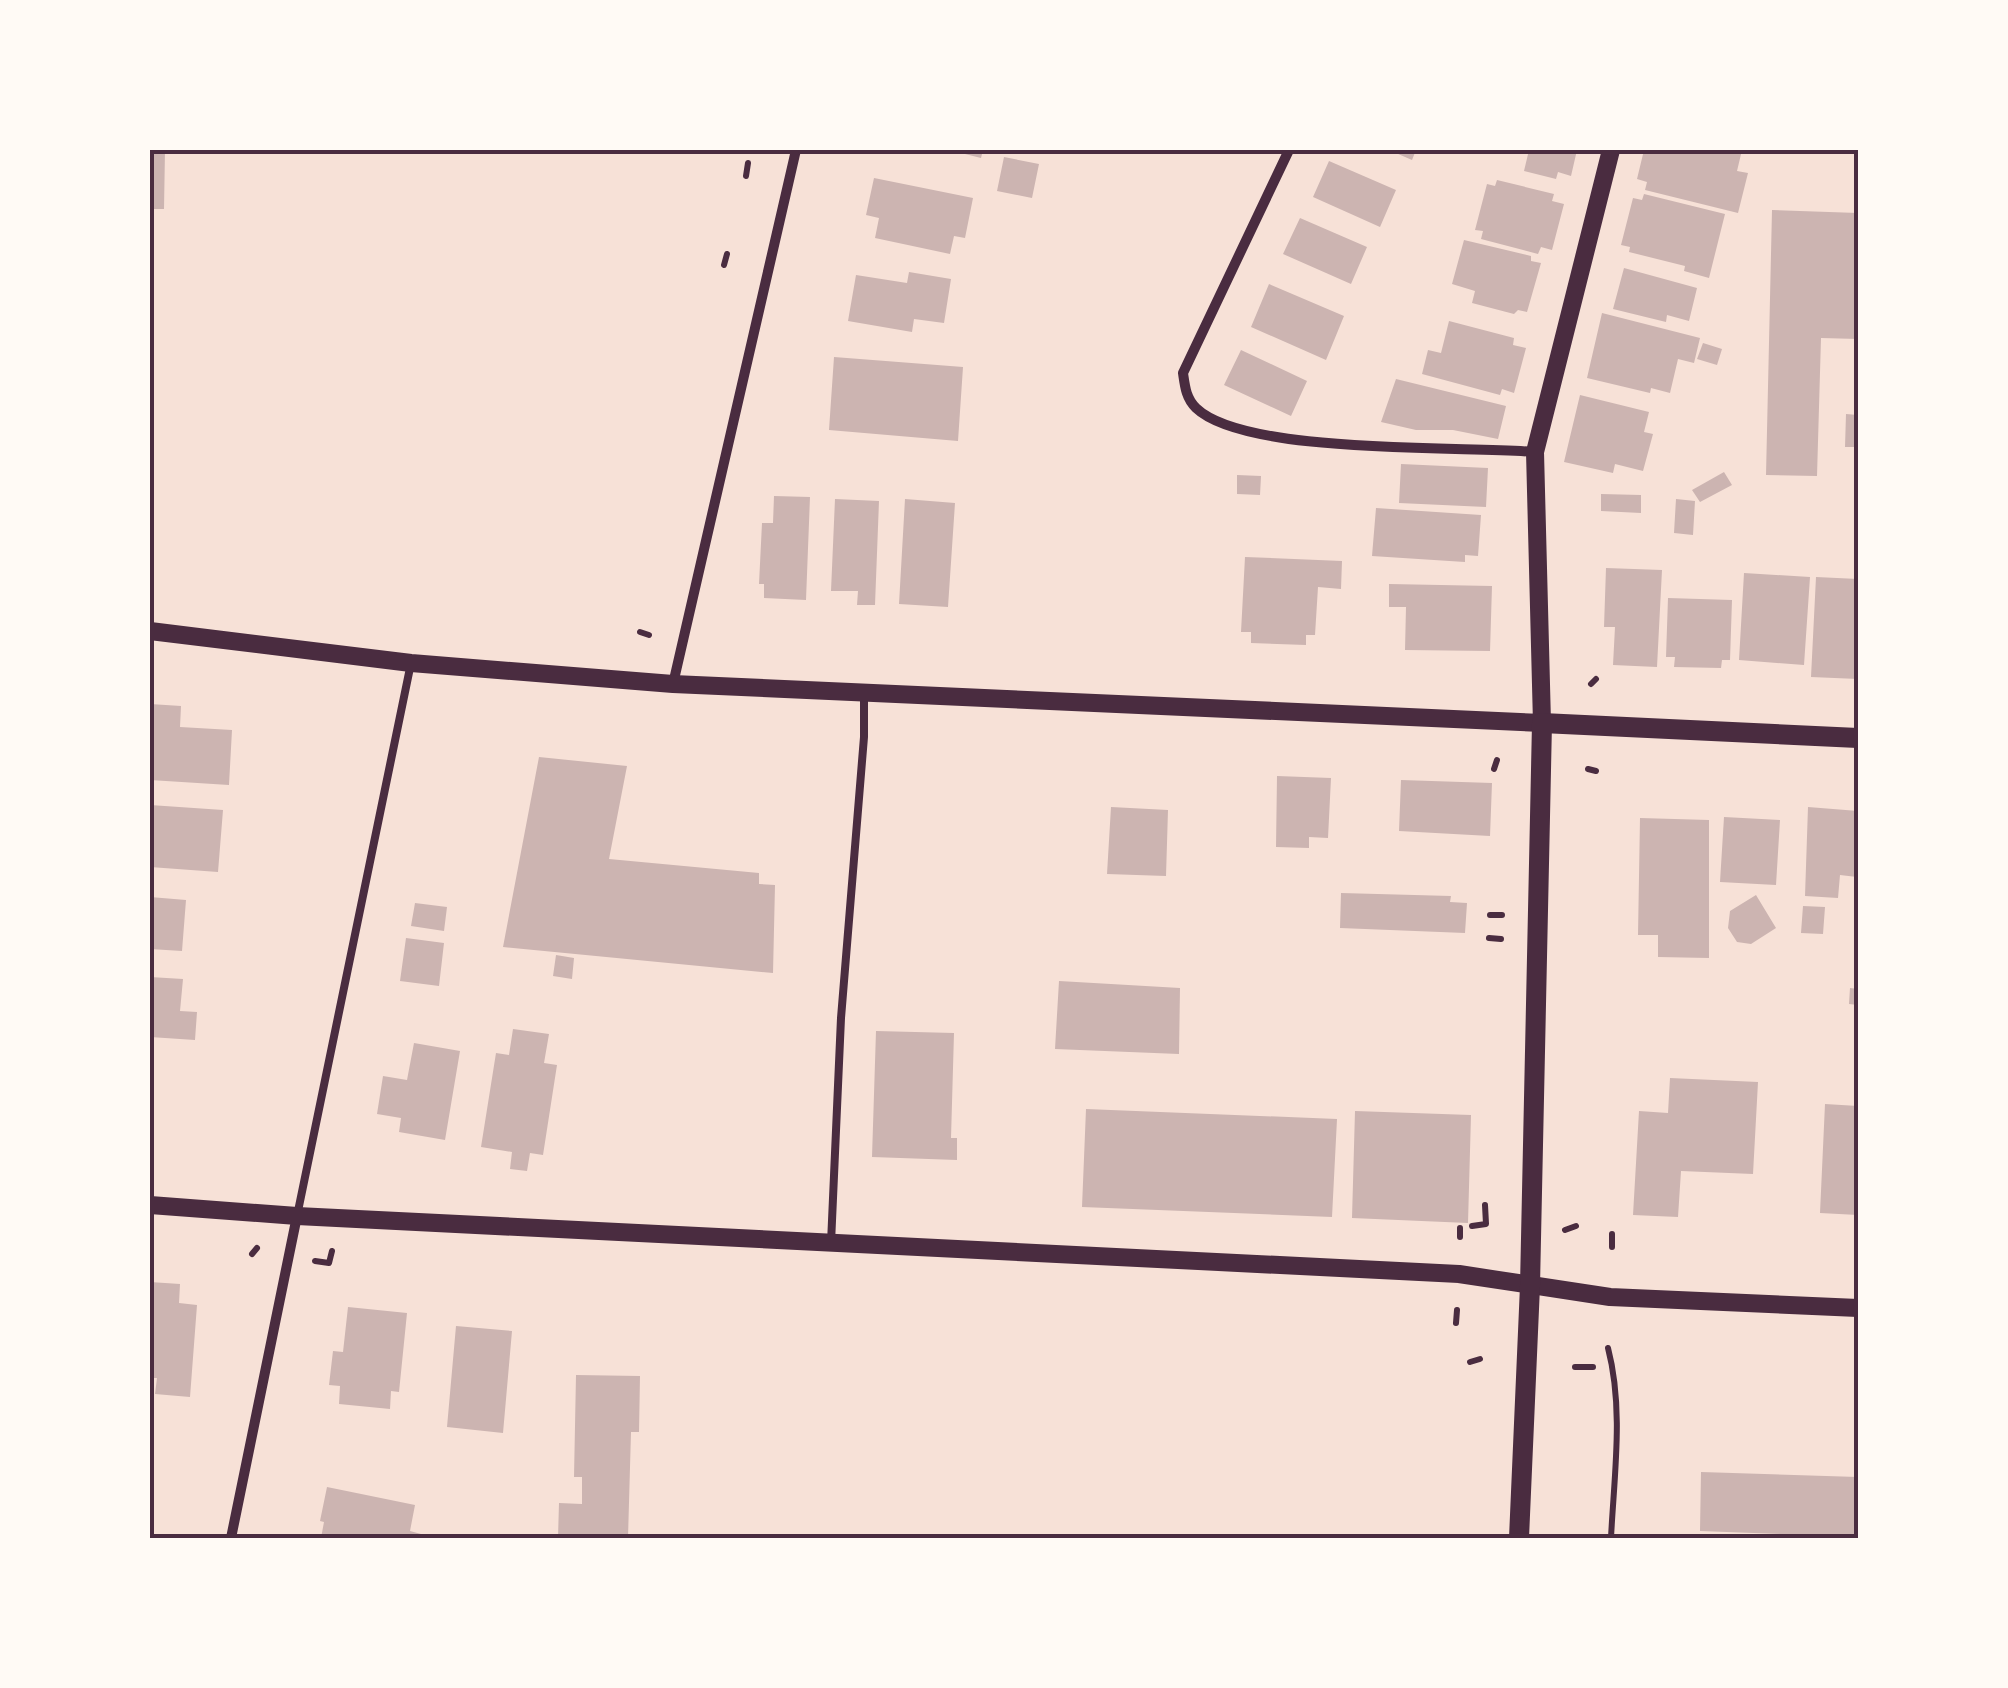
<svg xmlns="http://www.w3.org/2000/svg" width="2008" height="1688" viewBox="0 0 2008 1688" font-family="'PT Serif',serif">
<rect width="100%" height="100%" fill="#f7e1d7"/>
<!-- building -->
<path fill="#ccb4b1" d="M150,150H165L164,209H150Z
M949,150H983L981,158Z
M1389,150H1416L1412,160Z
M1529,150H1577L1571,176L1558,172L1556,179L1524,171Z
M1644,150H1742L1737,171L1748,173L1738,213L1645,190L1647,182L1637,179Z
M1004,157L1039,164L1032,198L997,191Z
M1329,161L1396,190L1380,227L1313,197Z
M874,178L973,198L965,238L954,236L950,254L875,238L879,218L866,215Z
M1497,180L1554,194L1552,201L1564,204L1552,250L1541,247L1538,254L1481,239L1483,231L1475,230L1487,184L1495,186Z
M1644,194L1725,214L1709,278L1684,271L1685,266L1629,252L1630,247L1621,245L1633,198L1642,200Z
M1772,210L1858,213V339L1821,338L1817,476L1766,475Z
M1300,218L1367,247L1351,284L1283,254Z
M1464,240L1531,256V261L1541,263L1527,312L1518,310L1514,314L1472,303L1475,291L1452,284Z
M1624,268L1697,288L1689,321L1667,315L1666,322L1613,309Z
M909,272L951,279L944,323L914,319L912,332L848,321L856,275L907,283Z
M1269,284L1344,316L1326,360L1251,327Z
M1602,313L1700,338L1694,363L1678,359L1670,393L1651,388L1650,393L1587,378Z
M1449,321L1514,338L1513,345L1526,348L1514,393L1502,389L1500,395L1422,374L1428,350L1441,353Z
M1703,343L1722,349L1717,365L1697,359Z
M1241,350L1307,381L1291,416L1224,385Z
M834,357L963,367L958,441L829,430Z
M1396,379L1506,406L1498,439L1453,430H1416L1381,422Z
M1580,395L1649,412L1644,432L1653,434L1643,471L1615,464L1613,473L1564,462Z
M1846,414L1858,415V447H1845Z
M1401,464L1488,468L1486,507L1399,503Z
M1724,472L1732,485L1700,502L1692,490Z
M1237,475L1261,476L1260,495L1237,494Z
M1601,494L1641,495V513L1601,511Z
M774,496L810,497L806,600L764,598V584H759L762,523H773Z
M835,499L879,501L875,605H857L858,591H831Z
M905,499L955,503L948,607L899,604Z
M1676,499L1695,501L1693,535L1674,533Z
M1376,508L1481,515L1478,556L1465,555V562L1372,556Z
M1245,557L1342,561L1341,589L1318,587L1315,635H1306V645L1251,643V632H1241Z
M1606,568L1662,570L1657,667L1613,665L1615,627H1604Z
M1744,573L1810,577L1804,665L1739,660Z
M1816,577L1858,579V679L1811,677Z
M1389,584L1492,586L1490,651L1405,650L1406,607H1389Z
M1668,598L1732,600L1730,660H1722L1721,668L1674,667L1675,657H1666Z
M150,704L181,706L180,727L232,730L229,785L150,780Z
M539,757L627,766L609,859L759,873V884L775,885L773,973L503,947Z
M1277,776L1331,778L1328,838L1309,837V848L1276,847Z
M1401,780L1492,783L1490,836L1399,831Z
M150,805L223,810L218,872L150,867Z
M1111,807L1168,810L1166,876L1107,874Z
M1808,807L1858,811L1857,877L1840,875L1838,898L1805,896Z
M1724,817L1780,820L1776,885L1720,882Z
M1640,818L1709,820V958L1658,957V935H1638Z
M1341,893L1451,896L1450,902L1467,903L1465,933L1340,928Z
M1756,895L1776,928L1751,944L1737,942L1728,928L1730,911Z
M150,897L186,900L182,951L150,949Z
M415,903L447,907L444,931L411,926Z
M1803,906L1825,907L1823,934L1801,933Z
M406,938L444,943L439,986L400,981Z
M556,955L574,958L572,979L553,976Z
M150,977L183,979L180,1011L197,1012L195,1040L150,1037Z
M1059,981L1180,988L1179,1054L1055,1049Z
M1850,988L1858,989V1005L1849,1004Z
M513,1029L549,1034L544,1063L557,1065L543,1155L530,1153L527,1171L510,1169L512,1152L481,1147L496,1053L509,1055Z
M876,1031L954,1033L951,1138H957V1160L872,1157Z
M414,1043L460,1051L445,1140L399,1132L401,1118L377,1114L383,1076L407,1080Z
M1670,1078L1758,1082L1753,1174L1681,1171L1678,1217L1633,1215L1639,1111L1668,1113Z
M1825,1104L1858,1106V1215L1820,1213Z
M1086,1109L1337,1119L1332,1217L1082,1207Z
M1355,1111L1471,1115L1468,1223L1352,1218Z
M150,1282L180,1284L179,1303L197,1305L190,1397L155,1394L157,1378H150Z
M348,1307L407,1313L399,1392L391,1391L390,1409L339,1404L340,1386L329,1385L333,1351L343,1352Z
M456,1326L512,1331L503,1433L447,1427Z
M576,1375L640,1376L639,1432H631L628,1538H558L559,1503L582,1504V1477H574Z
M1701,1472L1858,1477V1537L1700,1531Z
M327,1487L415,1505L410,1531L421,1534L420,1538H321L324,1522L320,1521Z"/>
<g fill="none" stroke-linecap="round" stroke-linejoin="round">
<!-- path -->
<path stroke="#4a2c40" stroke-width="6" d="M746,176L748,163
M724,265L727,254
M640,632L649,635
M1591,684L1596,679
M1494,769L1497,760
M1588,769L1596,771
M1490,915H1502
M1489,938L1501,939
M1472,1226L1486,1224L1485,1205
M1460,1228V1237
M1565,1230L1576,1226
M1612,1234V1247
M252,1254L257,1248
M315,1261L329,1263L332,1251
M1456,1323L1457,1310
M1608,1348C1624,1409 1614,1476 1611,1538
M1470,1362L1480,1359
M1575,1367H1593"/>
<!-- service -->
<path stroke="#4a2c40" stroke-width="8" d="M297,1216L411,663
M831,1243L841,1018L864,737V694"/>
<!-- minor -->
<path stroke="#4a2c40" stroke-width="10" d="M1289,150L1183,373C1185,387 1186,398 1196,408C1245,455 1462,446 1535,452
M673,684L796,150
M231,1538L297,1216"/>
<!-- tertiary -->
<path stroke="#4a2c40" stroke-width="18" d="M150,631L411,663L673,684L1542,723L1535,452L1611,150
M150,1205L297,1216L1459,1274L1610,1297L1858,1308"/>
<!-- secondary -->
<path stroke="#4a2c40" stroke-width="20" d="M1519,1538L1530,1286L1542,723L1858,738"/>
</g>
<!-- border -->
<rect width="2008" height="1688" fill="none" stroke="#fffaf5" stroke-width="305"/>
<rect x="152" y="152" width="1704" height="1384" fill="none" stroke="#4a2c40" stroke-width="4"/>
</svg>
